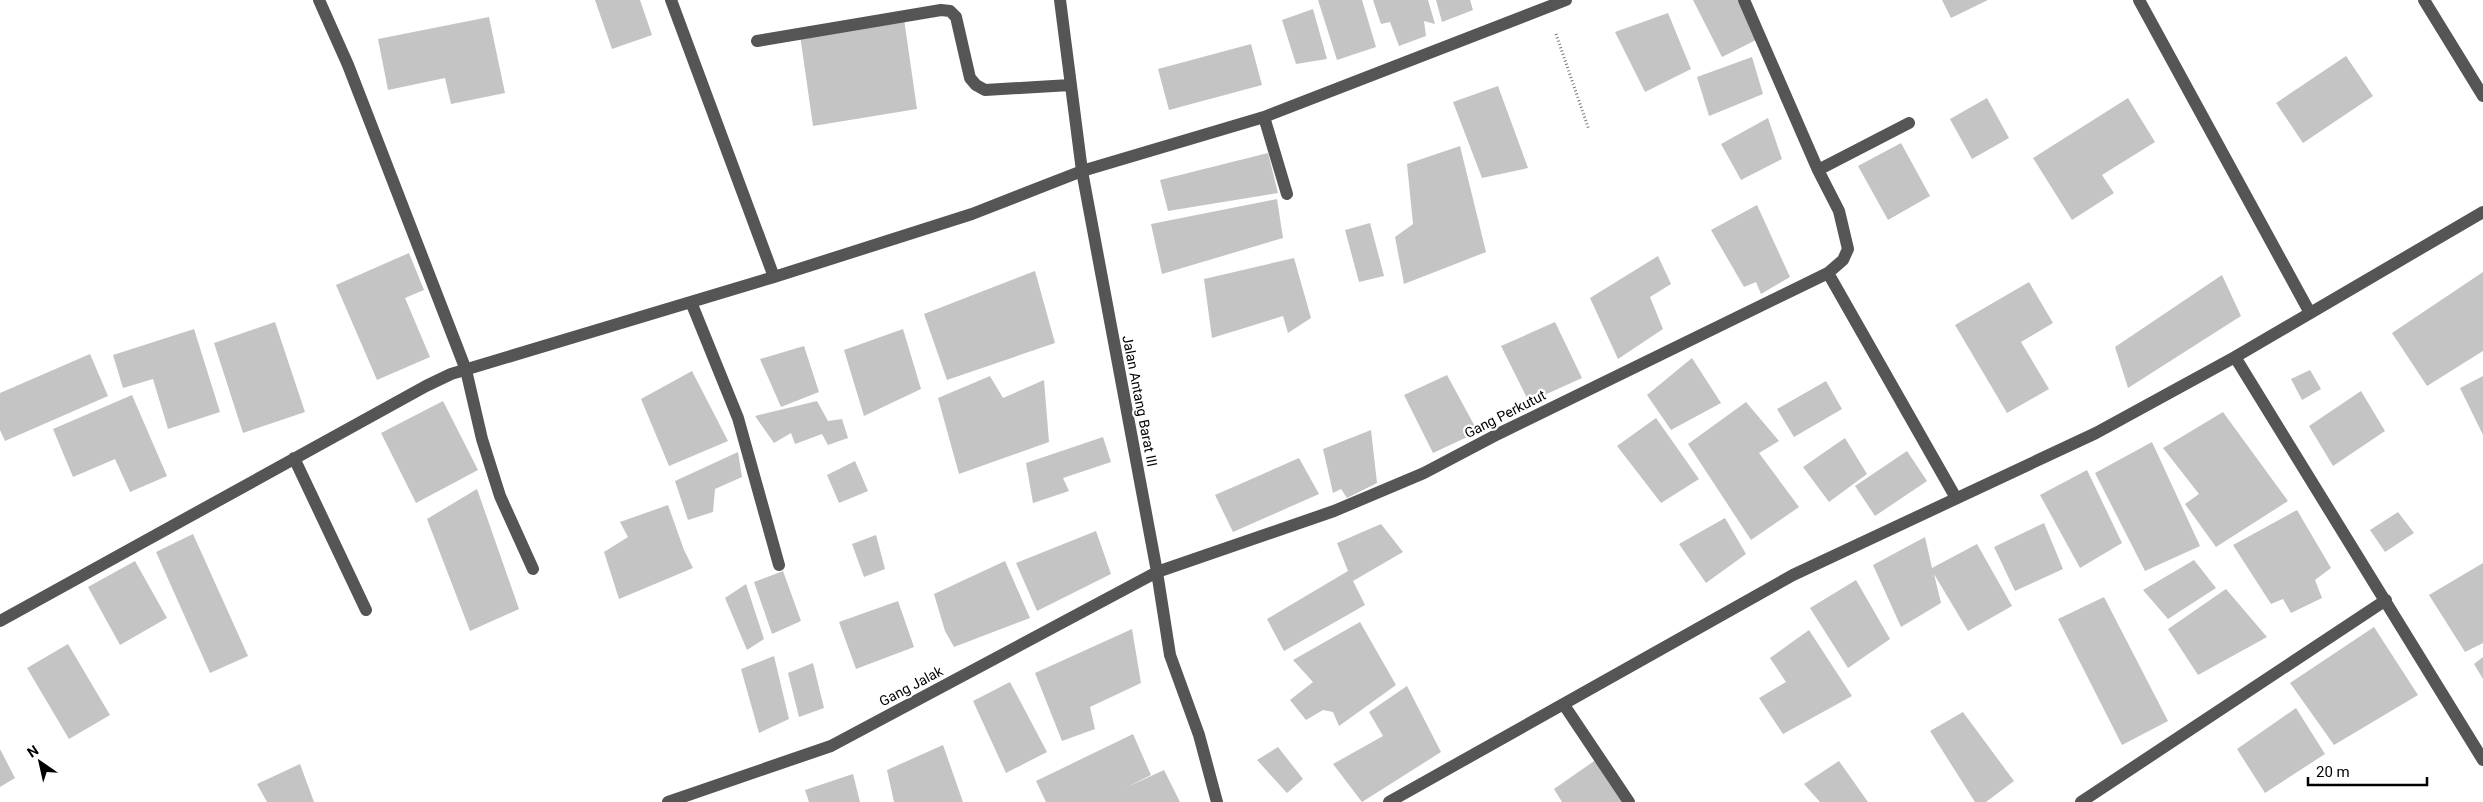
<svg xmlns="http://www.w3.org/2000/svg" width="2483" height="802" viewBox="0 0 2483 802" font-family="Roboto,sans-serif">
<rect width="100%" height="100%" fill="#fff"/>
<!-- building -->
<path fill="#c4c4c4" d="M595,0H640L652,35L612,49Z
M1318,0H1362L1376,47L1337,60Z
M1373,0H1428L1435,24L1424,21L1426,36L1399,46L1390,22L1381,24Z
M1436,0H1470L1473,10L1442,22Z
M1693,0H1738L1756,40L1722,57Z
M1942,0H1988L1951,18Z
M1313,9L1327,59L1296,64L1282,20Z
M1668,13L1691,69L1645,92L1615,32Z
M489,17L505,93L451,104L445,78L388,90L378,39Z
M904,19L917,109L813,126L800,35Z
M1251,44L1262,85L1169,110L1158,69Z
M2346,56L2373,96L2303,143L2276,103Z
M1752,57L1763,94L1709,116L1697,77Z
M1498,86L1528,168L1482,178L1453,102Z
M1987,98L2009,138L1972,159L1950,119Z
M2128,98L2155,142L2102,175L2114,193L2072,220L2033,158Z
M1768,118L1782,159L1741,180L1721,144Z
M1901,143L1930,196L1888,220L1858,166Z
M1460,146L1486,252L1404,284L1395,237L1413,224L1407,164Z
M1268,153L1278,193L1168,211L1160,180Z
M1277,199L1283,238L1162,274L1151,224Z
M1757,205L1790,277L1761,294L1756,282L1744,287L1711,230Z
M1370,223L1384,276L1359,282L1345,230Z
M409,253L424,290L405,298L430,357L377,380L336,285Z
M1658,256L1671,284L1650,297L1663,329L1618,359L1590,298Z
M1294,258L1311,318L1288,333L1283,316L1212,338L1204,279Z
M1035,271L1055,343L947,380L924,314Z
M2483,272V351L2427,386L2392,333Z
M2222,275L2241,316L2128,388L2115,347Z
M2029,282L2053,323L2021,342L2049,389L2007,413L1955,325Z
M275,322L305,412L243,433L214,343Z
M1555,322L1582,378L1529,402L1501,346Z
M194,329L220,412L168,429L153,379L123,388L113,355Z
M903,329L921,389L864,416L844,350Z
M804,346L819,392L781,407L760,359Z
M90,354L108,396L5,441L0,430V393Z
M1692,358L1721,403L1671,430L1647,395Z
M2310,370L2321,389L2302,400L2291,379Z
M692,371L728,441L669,466L641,399Z
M1447,375L1478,432L1433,453L1404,395Z
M990,376L1003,398L1044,380L1049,442L959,474L938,398Z
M2483,376V435L2460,388Z
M1826,381L1842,409L1794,437L1777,409Z
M2361,391L2385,431L2333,466L2309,426Z
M132,395L167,476L130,492L115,459L73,477L53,429Z
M443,401L478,470L416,503L381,433Z
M817,401L828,421L842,419L848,438L828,445L822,434L795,444L791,433L774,443L755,416Z
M1746,402L1779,441L1759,453L1799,507L1751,540L1688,444Z
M2223,412L2288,501L2216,547L2185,504L2199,494L2163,448Z
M1656,418L1699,479L1661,503L1617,446Z
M1371,430L1377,483L1347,498L1341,489L1333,493L1323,449Z
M1103,437L1111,462L1063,478L1069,491L1033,503L1026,463Z
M1845,438L1867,474L1829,502L1803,467Z
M2152,442L2200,546L2145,571L2095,473Z
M1907,451L1927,481L1875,516L1855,486Z
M738,452L742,477L715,489L713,512L688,520L675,481Z
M1299,458L1319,494L1233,532L1215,495Z
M855,461L868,491L839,503L827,475Z
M2087,470L2122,543L2080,568L2040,495Z
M477,489L519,609L470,631L427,519Z
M668,505L684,550L693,568L619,599L604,552L628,537L620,522Z
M2297,510L2331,568L2315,580L2322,598L2291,613L2283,599L2271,604L2233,545Z
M2398,512L2414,533L2385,552L2370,530Z
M1725,518L1746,554L1706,583L1679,544Z
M2044,523L2063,569L2015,591L1994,547Z
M1381,524L1403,552L1353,581L1365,605L1284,651L1267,619L1348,571L1337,543Z
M1096,531L1111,574L1037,611L1016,563Z
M193,534L248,656L210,673L156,552Z
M876,535L885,569L864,577L852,544Z
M1925,537L1932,568L1977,544L2012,606L1968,631L1934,574L1941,603L1901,627L1873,565Z
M2194,560L2216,588L2168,619L2143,590Z
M135,561L167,618L120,645L88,587Z
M1005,561L1030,618L954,647L945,631L934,594Z
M2483,563V643L2465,652L2429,595Z
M783,571L801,621L772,634L754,582Z
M1856,580L1890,639L1848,668L1810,608Z
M746,584L764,639L747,650L725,598Z
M2226,589L2267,637L2198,675L2168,629Z
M2104,597L2168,721L2122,745L2058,619Z
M898,601L914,647L856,669L839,622Z
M1360,622L1396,685L1339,726L1333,712L1323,710L1306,720L1290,700L1313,682L1293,660Z
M2374,627L2418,695L2334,745L2290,683Z
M1132,629L1141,683L1090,707L1095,729L1062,741L1035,673Z
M1809,630L1852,696L1783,734L1759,698L1786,682L1770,658Z
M68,644L110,715L69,739L27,668Z
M774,656L789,719L759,733L741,669Z
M2483,657V679L2474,664Z
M813,663L824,708L799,717L788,673Z
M1010,682L1047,752L1006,773L973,701Z
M1407,686L1441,752L1362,802L1333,764L1383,736L1369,712Z
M2296,708L2325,754L2265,793L2237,749Z
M1963,712L2014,781L1986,802H1975L1930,731Z
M1133,734L1151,775L1125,788L1164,770L1180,802H1046L1036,781Z
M943,745L963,802H894L887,770Z
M1278,747L1303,779L1287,793L1257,760Z
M0,749L15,778L0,787Z
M1597,759L1625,802H1562L1554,789Z
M1839,761L1868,802H1820L1804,784Z
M300,764L314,802H267L257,784Z
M853,774L860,802H809L805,790Z"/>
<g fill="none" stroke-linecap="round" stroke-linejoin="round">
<!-- path -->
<path stroke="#777" stroke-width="3" stroke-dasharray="1 2.5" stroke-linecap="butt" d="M1556,34L1589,130"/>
<!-- minor -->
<path stroke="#555" stroke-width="12" d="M319,0L348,65L466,370L482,439L500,496L533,569
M671,0L774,277
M1060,0L1082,171L1157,572L1170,655L1199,735L1217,802
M2139,0L2310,313
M2424,0L2483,96
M757,41L941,10L950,11L956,17L970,78L976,85L985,90L1070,85
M1264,117L1287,194
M1818,170L1909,123
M1828,273L1956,498
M691,302L738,418L779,565
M2235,357L2483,760
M294,458L366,610
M0,621L426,386L451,374L774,277L972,214L1082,171L1264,117L1566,0
M1564,705L1629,802
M668,802L831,746L1157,572L1334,511L1424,473L1498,434L1828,273L1843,260L1848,249L1839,211L1818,170L1744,0
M1389,802L1793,575L2096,433L2235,357L2483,212
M2081,802L2386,600"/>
</g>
<g text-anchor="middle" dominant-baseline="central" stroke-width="4.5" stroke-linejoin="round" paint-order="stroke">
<!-- street labels -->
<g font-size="14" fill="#000" stroke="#fff">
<text transform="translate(1140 401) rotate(79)">Jalan Antang Barat III</text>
<text transform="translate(1505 414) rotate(-27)">Gang Perkutut</text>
<text transform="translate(911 686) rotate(-28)">Gang Jalak</text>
</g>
</g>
<!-- north arrow -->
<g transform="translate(40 762) rotate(326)" stroke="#ffffff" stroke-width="4" paint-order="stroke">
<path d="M0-4L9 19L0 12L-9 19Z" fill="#000000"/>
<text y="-8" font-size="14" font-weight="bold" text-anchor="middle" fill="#000000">N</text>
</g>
<!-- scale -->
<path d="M2308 777v8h119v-8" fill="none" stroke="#000000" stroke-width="2.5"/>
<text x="2316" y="777" font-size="15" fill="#000000" stroke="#ffffff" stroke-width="4" paint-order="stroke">20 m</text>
</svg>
